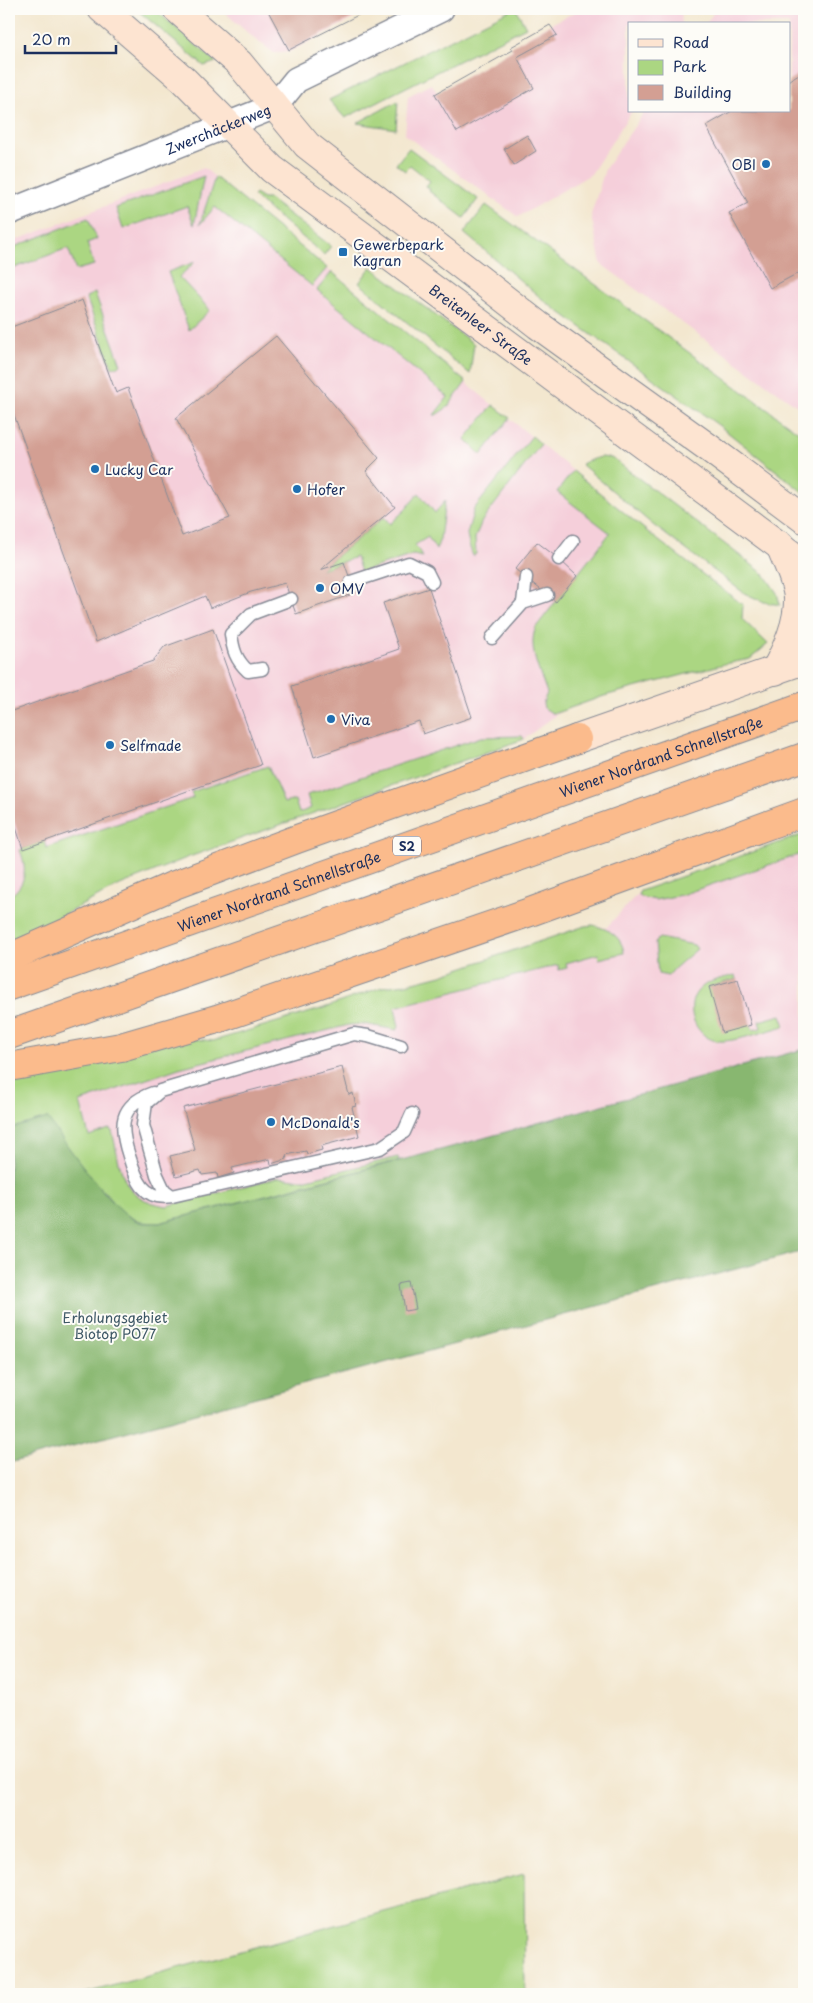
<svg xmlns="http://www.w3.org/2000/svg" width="813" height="2003" viewBox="0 0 813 2003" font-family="'Playpen Sans',sans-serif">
<rect width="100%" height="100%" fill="#fdfcf7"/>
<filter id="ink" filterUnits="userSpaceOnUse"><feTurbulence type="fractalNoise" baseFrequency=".02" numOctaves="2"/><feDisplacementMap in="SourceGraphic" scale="10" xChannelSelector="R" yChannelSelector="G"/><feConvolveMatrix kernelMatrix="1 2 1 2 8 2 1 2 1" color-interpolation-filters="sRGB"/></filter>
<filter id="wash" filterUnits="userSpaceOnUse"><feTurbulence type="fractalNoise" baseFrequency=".0096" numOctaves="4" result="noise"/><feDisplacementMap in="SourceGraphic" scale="20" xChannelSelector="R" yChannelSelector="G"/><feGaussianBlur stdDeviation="1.12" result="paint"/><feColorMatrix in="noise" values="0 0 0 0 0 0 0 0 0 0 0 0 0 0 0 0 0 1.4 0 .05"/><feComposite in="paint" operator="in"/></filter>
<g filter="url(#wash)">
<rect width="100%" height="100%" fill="#f3e7cf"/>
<!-- built -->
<path fill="#f5cfda" d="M221,9H372L289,52L281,53H274L249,34Z
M581,9H681L682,24H629V111H632L591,174L518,217L405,135L408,96L432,84L437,93L512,50L511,47L539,30Z
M716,9H804V411L601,264L591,215L605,169L645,111H789V24H706Z
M204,168L654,537L743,605L742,619L768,644L750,659L724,664L604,696L560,712L524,739L295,819L286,810L9,900V243Z
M804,834V1049L444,1149L159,1223L105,1192L80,1102L187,1038L213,1041L321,1009L382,987L406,984L441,975L585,926L593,925L606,928L640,891Z"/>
<!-- green -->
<path fill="#abd682" stroke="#638270" d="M136,9H154L216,62L204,66Z
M512,9H516L526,27L345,118L329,100Z
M398,101L396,129L357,123Z
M409,148L478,199L464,218L429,191L430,189L426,186L430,181L410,165L405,171L396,164Z
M204,176L194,225L187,206L123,229L116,208Z
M215,177L327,268L312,286L215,207L200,224Z
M255,194L263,199H269L331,246L324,255L253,196Z
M486,205L804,436V493L721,427L547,303L464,233Z
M88,218L97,239L87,243L94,265L76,270L68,248L9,270V249Z
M195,262L179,277L210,310L189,330L168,272Z
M371,267L474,344L470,374L359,283Z
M332,272L466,382L448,407L436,415H434L448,397L317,290Z
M95,293L121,365L112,368L86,297Z
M493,405L510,418L481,455L465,439Z
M532,436L541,444L482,521L475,538L476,554L473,556L469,545L467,534L474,509Z
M600,457L611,458L616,461L764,574L777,593L780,605L764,602L744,593L653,525L581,464L587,461Z
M573,471L654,537L743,605L742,619L768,644L750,659L724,664L604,696L556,713H552L544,708L543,703L547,693C540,672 527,648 536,627L610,533L557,492Z
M419,493L435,513L445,501L440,539L436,550L428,537L415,545L423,557L413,555L361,572L356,557L320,570L384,517L390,524L405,510Z
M522,736L524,739L189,857L120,885L16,940L9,939V897C27,884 27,869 20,850L23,849L44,841L46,848L193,798L191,792L268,766L284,803L295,800L299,813L311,808L307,795L481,737Z
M804,834V853L681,895L655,900L641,897L638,895L640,891Z
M593,925C608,929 622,936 624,953L599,959L598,954L566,963L567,968L559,970L558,965L395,1007L399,1027L397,1030L363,1024L349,1025L179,1068L80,1102L89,1136L109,1129L112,1131C122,1170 119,1199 167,1206L279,1177L303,1180L398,1157L399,1160L159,1223L139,1222L122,1212L105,1192L9,1129V1079L187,1038L213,1041L321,1009L382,987L406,984L441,975L585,926Z
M659,938L694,945L697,949L675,968L668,976L658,974L655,942Z
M735,975L736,979L709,987L751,1025L753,1030L761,1028L759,1021L781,1015L785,1026C769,1030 733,1043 717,1041C693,1037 682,1002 702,987C710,980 725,978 735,975Z
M524,1874L525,1994H82Z"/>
<!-- forest -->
<path fill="#88b770" stroke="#527367" d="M804,1049V1251L9,1463V1129L47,1118C64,1140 115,1216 140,1222C146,1224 153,1222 159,1223L444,1149Z"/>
<g id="blocks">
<!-- building -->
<path fill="#d39f93" d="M267,9H370L289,50Z
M797,9H804V21Z
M550,25L557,35L517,57L534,88L457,132L435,94L513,50L511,47Z
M804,71V270L770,288L729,213L748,203L706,126L732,111H789V80Z
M527,135L536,151L514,165L504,149Z
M82,300L116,393L128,388L182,536L230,518L176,418L276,336L379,458L366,471L395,507L320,570L344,562L355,593L296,614L285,583L251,592L210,608L205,596L96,642L9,401V328Z
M537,542L559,559L577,576L556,602L515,569Z
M429,588L472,717L423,734L419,721L314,757L292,686L399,649L383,603Z
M213,629L261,765L23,849L9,806V712L153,661L164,647Z
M738,979L751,1025L722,1033L709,987Z
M342,1067L349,1095L353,1093L356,1106L352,1107L359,1136L321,1146L322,1150L307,1154L306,1151L286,1155L287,1159L271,1164L270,1159L232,1168L234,1173L218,1178L217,1173L202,1175L200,1170L176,1176L170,1156L195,1150L183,1108Z
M411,1283L416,1309L405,1311L401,1285Z"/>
</g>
</g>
<g filter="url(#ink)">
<use href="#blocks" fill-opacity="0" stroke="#878b96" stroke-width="1"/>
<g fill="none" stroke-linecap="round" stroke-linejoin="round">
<defs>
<path id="lane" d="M559,559L573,541
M351,582L409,563L427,572L432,582
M523,603L547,595
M492,638L523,603L526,577
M262,669L248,671C236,660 233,650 231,634L251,614L291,599
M401,1046L368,1036L354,1034L160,1091L146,1103L143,1125L157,1175L164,1190L172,1196L380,1148L404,1132L412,1114
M153,1093C119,1105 119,1126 129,1156C136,1179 143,1201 172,1196"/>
<g id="street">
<path id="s1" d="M9,212L275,106L296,80L441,9"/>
</g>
<g id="secondary">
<path id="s2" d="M102,9L184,80L272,169L804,564"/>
<path d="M177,9L239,63L307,145L538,325L709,448L804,519"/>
<path d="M775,671C787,648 799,623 798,597C796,579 786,561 780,545"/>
<path d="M577,739L804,660"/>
</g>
<g id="highway">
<path d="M9,958L172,886L297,839L577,739"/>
<path id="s3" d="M9,986L804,706"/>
<path d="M9,1035L804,757"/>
<path d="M9,1067L121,1047L217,1019L530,912L804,812"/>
</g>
</defs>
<!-- lane casing -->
<use href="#lane" stroke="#878b96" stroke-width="15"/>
<!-- street casing -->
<use href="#street" stroke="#878b96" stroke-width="28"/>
<!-- secondary casing -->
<use href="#secondary" stroke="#878b96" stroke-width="30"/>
<!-- highway casing -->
<use href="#highway" stroke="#878b96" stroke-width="30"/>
<!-- lane -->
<use href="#lane" stroke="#fff" stroke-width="12"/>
<!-- street -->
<use href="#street" stroke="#fff" stroke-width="25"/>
<!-- secondary -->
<use href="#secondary" stroke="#fde4d1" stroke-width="28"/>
<!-- highway -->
<use href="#highway" stroke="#fbbb8c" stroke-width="28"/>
</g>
</g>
<!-- markers -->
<g fill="#1f6fb2" stroke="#fdfcf7" stroke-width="2">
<circle cx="766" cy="164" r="5"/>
<rect x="338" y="247" width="10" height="10" rx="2.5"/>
<circle cx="95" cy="469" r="5"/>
<circle cx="297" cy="489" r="5"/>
<circle cx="320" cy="588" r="5"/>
<circle cx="331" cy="719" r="5"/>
<circle cx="110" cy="745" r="5"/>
<circle cx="271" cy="1122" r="5"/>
</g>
<g text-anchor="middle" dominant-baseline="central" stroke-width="4" stroke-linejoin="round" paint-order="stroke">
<!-- shield labels -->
<rect fill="#fdfcf7" stroke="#5f6c8c" stroke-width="1" x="393" y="836.5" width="28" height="19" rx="4"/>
<g font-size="12" font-weight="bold" fill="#1b2f5e">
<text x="407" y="846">S2</text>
</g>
<!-- street labels -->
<g font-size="14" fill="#1b2f5e" stroke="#fdfcf7">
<text stroke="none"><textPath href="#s1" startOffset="225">Zwerchäckerweg</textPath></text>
<text stroke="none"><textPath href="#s2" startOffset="494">Breitenleer Straße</textPath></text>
<text stroke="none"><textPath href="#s3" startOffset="691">Wiener Nordrand Schnellstraße</textPath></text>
<text stroke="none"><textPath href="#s3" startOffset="286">Wiener Nordrand Schnellstraße</textPath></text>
</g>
<!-- poi labels -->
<g font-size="14" fill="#1b2f5e" stroke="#fdfcf7" text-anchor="start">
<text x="756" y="164" text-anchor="end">OBI</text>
<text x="353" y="244">Gewerbepark<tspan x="353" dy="16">Kagran</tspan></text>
<text x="105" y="469">Lucky Car</text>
<text x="307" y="489">Hofer</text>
<text x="330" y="588">OMV</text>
<text x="341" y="719">Viva</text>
<text x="120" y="745">Selfmade</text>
<text x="281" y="1122">McDonald's</text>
</g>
<!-- park labels -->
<g font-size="14" fill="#3f5967" stroke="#fdfcf7">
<text x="115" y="1317">Erholungsgebiet<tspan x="115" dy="16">Biotop P077</tspan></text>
</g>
</g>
<!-- margin -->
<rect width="813" height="2003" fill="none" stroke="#fdfcf7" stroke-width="30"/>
<!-- legend -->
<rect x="628" y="22" width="162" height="90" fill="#fdfcf7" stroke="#a3aaba"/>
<rect x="638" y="39" width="25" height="8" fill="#fde4d1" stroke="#a3aaba"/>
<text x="673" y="48" font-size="15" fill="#1b2f5e">Road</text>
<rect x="638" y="60" width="25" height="15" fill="#abd682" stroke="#a3aaba"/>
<text x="673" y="72" font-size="15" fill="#1b2f5e">Park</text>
<rect x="638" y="85" width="25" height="15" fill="#d39f93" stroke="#a3aaba"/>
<text x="673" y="98" font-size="15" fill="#1b2f5e">Building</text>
<!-- scale -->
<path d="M25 45v8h91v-8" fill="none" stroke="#1b2f5e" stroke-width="2.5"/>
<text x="32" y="45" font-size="15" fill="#1b2f5e" stroke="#fdfcf7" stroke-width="4" paint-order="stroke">20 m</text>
</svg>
